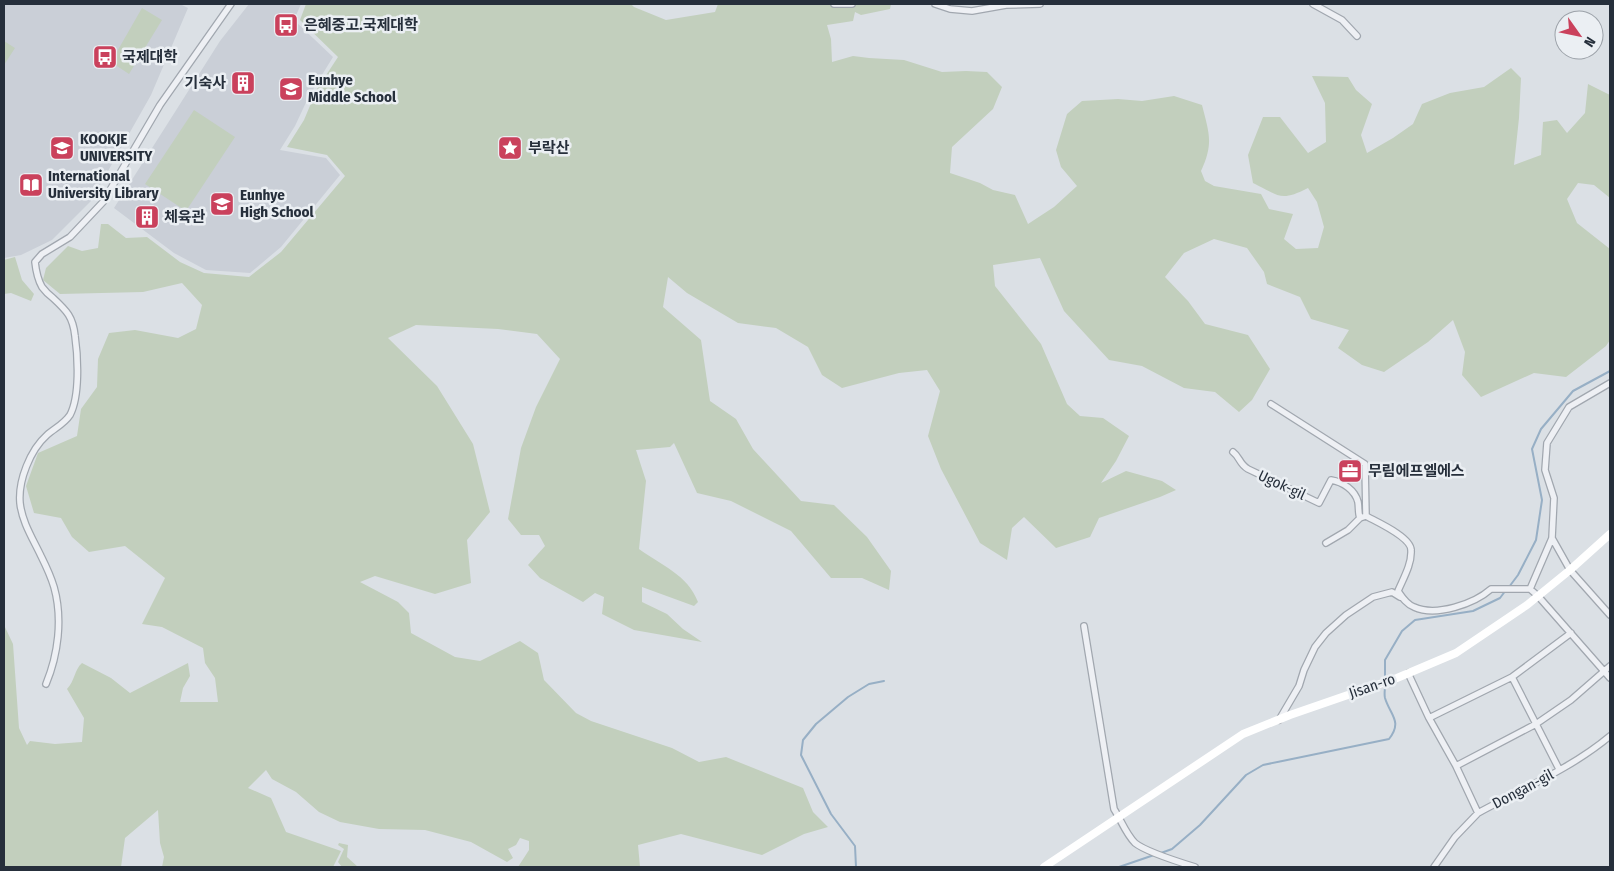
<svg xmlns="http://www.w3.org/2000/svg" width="1614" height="871" viewBox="0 0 1614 871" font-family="'Fira Sans Condensed','Noto Sans KR',sans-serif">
<rect width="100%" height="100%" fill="#dbe0e5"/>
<!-- built -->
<path fill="#cacfd7" d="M4,4H180L188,8L151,95L91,201L52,240L21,255L4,258Z
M249,4H301L294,20L333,57L309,96L295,126L280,150L326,158L340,175L281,247L250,273L206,270L174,253L114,208L220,41Z"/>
<!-- green -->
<path fill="#c2cfbd" d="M306,4H631L634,7L666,20L715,12L718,4H891L890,9L861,15L855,12L853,21L827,25L831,39L832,62L853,56L869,58L904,60L942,72L966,71L987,72L1002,87L993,109L952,147L950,173L980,183L993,190L1015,195L1028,224L1054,207L1077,186L1061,167L1056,150L1067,114L1082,101L1118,99L1142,101L1174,96L1202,105C1209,133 1214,143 1201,171L1205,181L1214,186L1261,194L1269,209L1293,214L1284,239L1296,249L1318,248L1324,227L1317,202L1308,188C1280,202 1280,196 1253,183L1248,155L1263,117H1280L1308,153L1326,142L1325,103L1312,76L1348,77L1356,90L1372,104L1361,135L1367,153L1393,138L1413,124L1422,104L1450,93L1484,87L1511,68L1521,78L1519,118L1514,165L1541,155L1543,122L1557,120L1567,133L1585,113L1588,84L1610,95V198L1594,185L1578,183L1567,199L1577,223L1610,249V340L1606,346L1566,377L1534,373L1481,397L1462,375L1465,352L1453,320L1428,342L1384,372L1362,365L1338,348L1349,330L1311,319L1300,297L1267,284L1264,272L1247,248L1214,239L1184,253L1165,277L1188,301L1205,324L1248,335L1270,369L1252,400L1239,412L1215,392L1184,388L1142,366L1109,360L1064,311L1040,258L993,265L995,286L1041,344L1067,404L1080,416L1103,418L1129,436L1116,461L1101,483L1126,471L1162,481L1176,490L1160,497L1099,518L1090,537L1056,548L1024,517L1012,528L1007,560L980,543L941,469L928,436L940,391L927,370L899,373L842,388L822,375L808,347L776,328L738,323L687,293L668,277L663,307L701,340L710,401L736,419L753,449L801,501L834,505L867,537L891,571L889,590L862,578H831L791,531L731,501L697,493L674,443L670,447L636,450L646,481L639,549C661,565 688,575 698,602L694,606L642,587V602L667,614L683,629L702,642L634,630L602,614L604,597L595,593L583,602L540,578L528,565L545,546L539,535H521L508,519L521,448L536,407L560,359L537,334L498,329L416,325L388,338L437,386L473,444L490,512L467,540L471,583L435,594L375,576L360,582L398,602L409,613L411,633L455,657L480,661L520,641L538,653L544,680L576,713L591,721L672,748L699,762L726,757L803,788L813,812L828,827L804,834L762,855L681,834L638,845L640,867H518L529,850V841L520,838L516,845L508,849L513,858L507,862L471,842L425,830L379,829L340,822L319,812L296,792L272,779L266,770L248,788L271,798L286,832L341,851L333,867H162L164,857L160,843L158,810L125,838L121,867H4V625L13,644L19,728L27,745L30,741L55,744L82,742L84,718L67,689C75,681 74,670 82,663L111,678L130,693L188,663L190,676L183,688L180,702H218L215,678L205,663L203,648L162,627L142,624L165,578L125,546L89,552L72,537L61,518L34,513L26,486L38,453L77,436L81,409L97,387L98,359L109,333L135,330L178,338L196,329L202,305L182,283L143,292L60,294L43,280L46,268L68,246L82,251L98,248L101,224H108L126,238L147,237L180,262L204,273L249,277L281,252L345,176L327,155L287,147L304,120L317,89L338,57L300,20Z
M142,8L162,20L129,74L111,62Z
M4,41L15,48L4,65Z
M194,110L235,137L186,211L145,184Z
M15,257L22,280L34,294L31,301L11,293L4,294V260Z
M339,843L348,845L347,857L358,867H342L338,862L344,849L338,845Z"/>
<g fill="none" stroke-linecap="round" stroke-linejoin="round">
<!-- stream -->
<path stroke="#97afc5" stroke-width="2" d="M1509,587L1518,575L1536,540L1542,500L1532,449L1541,429L1573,391L1610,371
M1385,679V660L1402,631L1415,620L1473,611L1500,598L1506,590
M1161,853L1172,849L1200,825L1246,775L1263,765L1389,739C1403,721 1390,715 1385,698C1384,694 1385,690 1385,686
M856,867L855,846L831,814L801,755L803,740L816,724L848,697L869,684L884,681
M1119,867L1154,855"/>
<defs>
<path id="street" d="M834,4H852
M935,4L950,9L972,11L1006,5L1040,4
M1313,4L1342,20L1357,36
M1271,404L1365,464L1366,516C1377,522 1411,537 1411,550C1412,564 1403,579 1398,591C1402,597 1406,604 1414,607C1436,617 1474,604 1491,589H1530L1538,596L1610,678
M1233,452C1240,457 1239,464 1248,469L1319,503L1331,480C1343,482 1355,490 1358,502C1359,508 1358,513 1360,518L1366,516
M1552,538L1570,570L1610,615
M1326,543L1348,530L1360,518
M1530,589L1552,538L1554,498L1545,470L1547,443L1569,407L1610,383
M1084,626L1114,809C1121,820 1126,834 1135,843C1145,851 1182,863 1195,867
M1408,673L1429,718L1456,766L1478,813C1522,789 1572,768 1610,736
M1512,677L1559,769
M46,684C58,655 63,619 54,587C51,577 46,566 41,556C33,539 22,522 20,503C18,481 30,450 47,435C55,428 64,424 70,415C80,396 78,357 75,336C73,317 67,311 53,298C49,295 45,291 42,287C38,280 36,271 35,262L42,254L70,237L103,202L160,105L231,4
M1429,718L1512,677L1571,633
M1279,720L1299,686L1304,670L1315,647L1326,633L1346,615L1373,597L1392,592L1400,597
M1456,766L1536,724L1571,700L1610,666
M1434,867L1455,837L1478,813"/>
</defs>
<!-- street casing -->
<use href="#street" stroke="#a1a7af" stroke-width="8"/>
<!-- street -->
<use href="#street" stroke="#eef0f4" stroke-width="5.5"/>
<!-- secondary -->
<path stroke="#fff" stroke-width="8" d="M1044,867L1243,734L1290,715L1397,678L1456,653L1527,605L1570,570L1610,534"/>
</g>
<!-- icons -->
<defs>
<symbol id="bus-square" viewBox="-11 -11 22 22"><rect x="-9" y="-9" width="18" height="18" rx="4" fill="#ca415c" stroke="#ebeff3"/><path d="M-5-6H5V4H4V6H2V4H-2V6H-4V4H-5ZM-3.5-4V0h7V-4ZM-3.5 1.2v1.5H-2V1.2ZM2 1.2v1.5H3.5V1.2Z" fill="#fff"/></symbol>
<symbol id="building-square" viewBox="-11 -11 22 22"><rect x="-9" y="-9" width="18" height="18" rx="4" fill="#ca415c" stroke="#ebeff3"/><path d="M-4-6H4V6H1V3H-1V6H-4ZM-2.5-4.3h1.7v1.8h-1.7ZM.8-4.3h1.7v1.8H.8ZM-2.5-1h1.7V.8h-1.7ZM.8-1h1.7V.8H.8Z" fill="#fff"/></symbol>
<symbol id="school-square" viewBox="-11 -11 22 22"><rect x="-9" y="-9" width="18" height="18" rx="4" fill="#ca415c" stroke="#ebeff3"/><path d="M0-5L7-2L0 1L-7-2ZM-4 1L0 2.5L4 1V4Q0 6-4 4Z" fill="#fff"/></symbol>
<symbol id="university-square" viewBox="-11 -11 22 22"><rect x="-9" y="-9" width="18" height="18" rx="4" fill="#ca415c" stroke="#ebeff3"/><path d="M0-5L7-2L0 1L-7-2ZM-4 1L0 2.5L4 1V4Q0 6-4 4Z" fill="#fff"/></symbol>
<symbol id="sight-square" viewBox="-11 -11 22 22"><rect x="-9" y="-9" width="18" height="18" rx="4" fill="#ca415c" stroke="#ebeff3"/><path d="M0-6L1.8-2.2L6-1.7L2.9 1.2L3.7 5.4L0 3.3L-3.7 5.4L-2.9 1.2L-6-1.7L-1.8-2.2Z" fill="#fff"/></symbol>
<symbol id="library-square" viewBox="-11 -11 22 22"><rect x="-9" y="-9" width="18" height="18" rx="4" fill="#ca415c" stroke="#ebeff3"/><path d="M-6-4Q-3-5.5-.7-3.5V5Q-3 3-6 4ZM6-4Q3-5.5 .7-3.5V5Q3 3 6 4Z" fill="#fff"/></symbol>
<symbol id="office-square" viewBox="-11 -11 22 22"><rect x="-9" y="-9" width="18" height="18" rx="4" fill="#ca415c" stroke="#ebeff3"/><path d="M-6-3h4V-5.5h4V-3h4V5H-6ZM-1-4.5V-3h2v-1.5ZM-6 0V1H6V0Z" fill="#fff"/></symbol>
</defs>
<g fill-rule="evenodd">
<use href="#bus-square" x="272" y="11" width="28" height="28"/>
<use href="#bus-square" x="91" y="43" width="28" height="28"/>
<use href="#building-square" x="229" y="69" width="28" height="28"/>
<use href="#school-square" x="277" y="75" width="28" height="28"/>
<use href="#university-square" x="48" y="134" width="28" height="28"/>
<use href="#sight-square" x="496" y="134" width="28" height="28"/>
<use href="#library-square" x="17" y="171" width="28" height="28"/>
<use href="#school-square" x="208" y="190" width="28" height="28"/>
<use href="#building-square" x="133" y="203" width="28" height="28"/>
<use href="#office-square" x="1336" y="457" width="28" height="28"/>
</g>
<g text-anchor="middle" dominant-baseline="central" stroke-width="5" stroke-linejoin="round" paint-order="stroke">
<!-- poi labels -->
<g font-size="15" font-weight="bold" fill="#262f3b" stroke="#ebeff3" text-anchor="start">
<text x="304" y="25">은혜중고.국제대학</text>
<text x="122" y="57">국제대학</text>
<text x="308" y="80">Eunhye<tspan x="308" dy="17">Middle School</tspan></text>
<text x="226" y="83" text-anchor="end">기숙사</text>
<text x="80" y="139">KOOKJE<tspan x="80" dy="17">UNIVERSITY</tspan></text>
<text x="528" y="148">부락산</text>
<text x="48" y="176">International<tspan x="48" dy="17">University Library</tspan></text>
<text x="240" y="195">Eunhye<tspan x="240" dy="17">High School</tspan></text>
<text x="164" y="217">체육관</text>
<text x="1368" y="471">무림에프엘에스</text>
</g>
<!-- street labels -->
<g font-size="15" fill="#262f3b" stroke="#ebeff3">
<text transform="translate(1282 485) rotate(25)">Ugok-gil</text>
<text transform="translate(1372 686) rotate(-19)">Jisan-ro</text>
<text transform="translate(1523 789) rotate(-28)">Dongan-gil</text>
</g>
</g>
<!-- border -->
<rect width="1614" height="871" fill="none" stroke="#262f3b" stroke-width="10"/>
<!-- north arrow -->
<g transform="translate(1579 35) rotate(123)"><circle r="24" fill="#ebeff3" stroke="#9ca2a9"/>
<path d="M0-4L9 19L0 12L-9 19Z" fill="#ca415c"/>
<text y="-8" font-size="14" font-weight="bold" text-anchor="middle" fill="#262f3b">N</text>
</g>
</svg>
